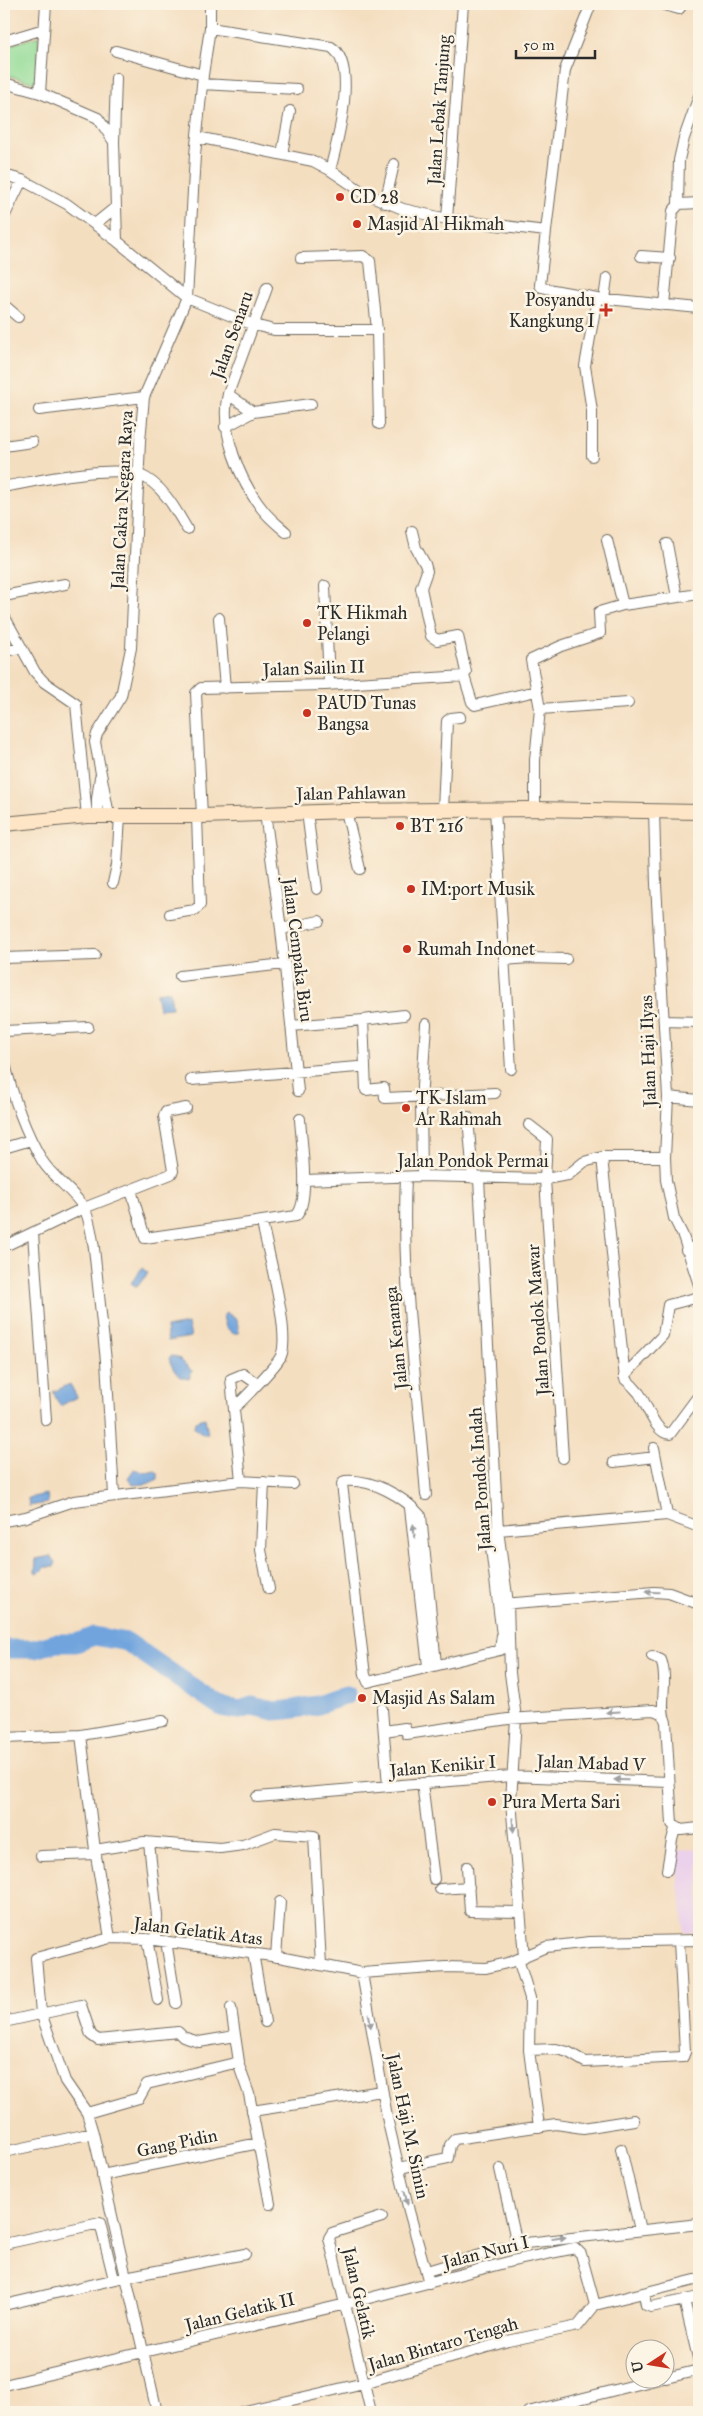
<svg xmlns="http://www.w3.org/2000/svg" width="703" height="2416" viewBox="0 0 703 2416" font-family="'IM FELL Great Primer',serif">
<rect width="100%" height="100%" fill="#fcf5e5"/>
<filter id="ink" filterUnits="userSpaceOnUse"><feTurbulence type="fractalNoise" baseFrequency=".02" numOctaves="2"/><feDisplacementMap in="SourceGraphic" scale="10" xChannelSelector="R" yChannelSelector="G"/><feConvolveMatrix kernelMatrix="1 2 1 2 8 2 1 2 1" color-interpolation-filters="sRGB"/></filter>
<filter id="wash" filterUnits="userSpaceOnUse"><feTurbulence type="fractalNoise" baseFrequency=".0096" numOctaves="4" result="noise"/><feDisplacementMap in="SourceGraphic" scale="20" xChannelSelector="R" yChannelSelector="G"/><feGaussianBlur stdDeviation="1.12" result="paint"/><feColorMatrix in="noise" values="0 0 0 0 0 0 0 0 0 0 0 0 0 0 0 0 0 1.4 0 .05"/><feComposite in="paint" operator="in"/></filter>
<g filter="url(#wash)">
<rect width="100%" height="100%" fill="#f4dec0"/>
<!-- built -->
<path fill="#ebd1eb" d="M699,1848V1932L684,1933L676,1850Z"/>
<!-- green -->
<path fill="#93dc98" stroke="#5f8462" d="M39,36L37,84L4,74V47Z"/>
<!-- water -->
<path fill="#71a4dd" stroke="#4e6884" d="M170,991L172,1008L159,1009L156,993Z
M142,1268L148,1273L137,1287L131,1283Z
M226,1312L237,1320L239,1333H232L226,1327L223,1317Z
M188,1324L191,1337L168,1341L166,1328Z
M172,1356L178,1357L192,1371L189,1379C177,1378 172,1369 169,1358Z
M70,1384L77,1397L60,1406L53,1392Z
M205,1418L208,1434H203L194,1427L195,1421Z
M134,1469L146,1473L155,1471L158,1473V1479L147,1484L133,1485L128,1479Z
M47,1494L48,1503L29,1506L28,1498Z
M51,1556L56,1562L54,1567H45L39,1573L35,1572L36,1559Z"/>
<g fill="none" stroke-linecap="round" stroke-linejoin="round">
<!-- river -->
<path stroke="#71a4dd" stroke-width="19" d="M4,1649H34L56,1643H76L94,1636L127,1642L221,1707L240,1710L252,1706L274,1711L287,1710L318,1705L346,1695"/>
</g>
</g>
<g filter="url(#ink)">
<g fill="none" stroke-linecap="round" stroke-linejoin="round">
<defs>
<path id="minor" d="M661,4L679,9L683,4
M210,28L331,47C359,64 337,144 330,170
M4,41L44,29
M116,51L203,75
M116,78L114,142L117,241
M4,83L40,93L98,118L114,142
M202,84L297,89
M40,93L46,4
M197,137L313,161L330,170L364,193L403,209L447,219L546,231L540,285L542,288L597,298L699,308
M282,154L290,111
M4,175L22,180L67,204L117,241L187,298L254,325L274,330H377
M385,203L394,164
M678,204L679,160L684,138L699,96
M4,217L22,180
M447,219L463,4
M95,224L116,207
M546,231L565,70L591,4
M641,256L670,258
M301,258L363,256L370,261L377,330L379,424
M267,288L228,394C219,430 240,482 263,510C269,518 278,525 286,532
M604,299L607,278
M4,305L18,317
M664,305L673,211L679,204L699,203
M228,394L253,412
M39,410L144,397
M225,427L253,412L311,404
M4,446L32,442
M592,456V411L585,366L597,298
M7,486C38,481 112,464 140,475C162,484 176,510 187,529
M412,531L416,548L425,564L427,571L421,588L431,636L437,640L458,636L466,672L464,676
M607,540L623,605
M667,544L677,597
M325,586L329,684
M4,596L65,584
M4,616L35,672L44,682L76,704L87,816
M219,618L225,688
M4,651L20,648
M540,709L628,703
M535,809V760L540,709L531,660L561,646L600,633L599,612L623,605L699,594
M443,810L447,721L451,718L460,717
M495,810L511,1069
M654,810L656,884L668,1097L665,1157L666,1180L674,1218L683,1236L699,1285
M346,811L360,869
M307,812L317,889
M265,813L281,929L298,1091
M109,815L95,742L97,734L121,696L131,648L140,441L144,397L187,298L195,155L203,75L210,28V4
M97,816V799L100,777
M202,816L196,693L201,688L325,685L464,676L472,702L475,705L536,691
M113,883L117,865L120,816
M170,914L195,910L200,905L197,816
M281,929L319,921
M4,958L95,955
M504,960L529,958L566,959
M180,976L284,964
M363,1020L404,1015
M665,1021L699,1022
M291,1026L363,1020L366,1090L384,1088L385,1098L495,1093
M4,1031L88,1027
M4,1059C12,1095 24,1130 43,1162C54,1179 74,1191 84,1208C90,1219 92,1236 94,1248L106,1361L114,1495
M191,1080L358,1067
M668,1097L699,1100
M468,1117L473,1178
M529,1125L547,1139L545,1179L563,1458
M4,1148L31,1140
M602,1157L625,1379C630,1383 635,1388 639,1393C647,1404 655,1434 670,1434L699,1395
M422,1176L421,1102L426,1024
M406,1177C401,1285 418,1388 426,1495
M479,1179L498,1530L508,1603L510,1673L516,1718L511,1801L524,1957
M304,1180L422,1176L545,1179L568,1175L584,1162L602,1157H665
M131,1190L145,1238L296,1216C311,1202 301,1139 300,1119
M33,1233L46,1420
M9,1244L84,1208L171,1174L173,1171L164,1116L166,1112L186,1108
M686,1250L699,1246
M624,1376L663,1335L668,1305L699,1297
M234,1408C243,1400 277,1365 281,1356C291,1333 267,1250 262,1222
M654,1448L667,1515
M614,1462L655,1457
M241,1481L293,1484
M264,1482L261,1550L269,1589
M410,1508L428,1666
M4,1521L26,1517L74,1501L241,1481L231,1379L243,1374L256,1383
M498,1530L667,1515L699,1527
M501,1604L654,1592L669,1593L699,1604
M652,1656L661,1660C669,1681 658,1706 666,1722L672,1824L681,1830L699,1828
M436,1664L421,1516C403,1496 373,1479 345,1481L342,1484L365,1675L368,1682L500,1650L502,1635L490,1540L493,1532L498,1530
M382,1709L388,1786
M384,1731L405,1728L407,1734L508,1719L653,1710L662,1713
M81,1735L163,1721
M4,1738L81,1735L95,1850L110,1938
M422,1783L434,1879
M257,1797L511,1776L669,1782
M149,1843L157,1916L156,1940
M95,1850L144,1842L220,1848L243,1845L275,1833L314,1836L321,1965
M41,1856L96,1854
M467,1867L470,1911L520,1912
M667,1870L672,1840L675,1829
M440,1889L469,1887
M147,1939L158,2000
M166,1941L176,2003
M253,1953L265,2022
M276,1957L280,1902
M518,1959L530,1998L529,2050L539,2127
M362,1973L388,2122L409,2211L429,2283
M4,2022L81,2005L91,2035L98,2040L178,2032L183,2037L199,2042L235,2036
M529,2050L556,2049L568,2052L585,2062L683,2057L685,2052L679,1941
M238,2063L249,2094L270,2204
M252,2111L382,2091
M87,2113L139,2098L147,2084L239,2062L231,2008
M621,2149L640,2230
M4,2152L93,2133
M399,2168L448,2158L450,2145L455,2139L556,2124L583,2128L634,2120
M500,2169L517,2244
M102,2175L259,2143
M4,2244L100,2223L114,2279
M427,2271L517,2244L699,2224
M644,2293L646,2305L651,2307L699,2297
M684,2300L699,2362
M4,2305L125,2277L245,2254
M666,2378L699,2370
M4,2385L346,2304L512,2261L575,2248L581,2254L595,2305
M157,2412L93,2133L87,2113L65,2081L41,2013L36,1958L110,1938L147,1939L279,1957L362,1973L446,1967L486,1968L511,1962L546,1947L590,1942L699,1940
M241,2412L364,2383L508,2341L578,2326L595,2305L699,2279
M371,2412L329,2238L332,2233L382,2217
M528,2412L663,2378"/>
<path id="secondary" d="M4,824L87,816H202L346,811L535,809L699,812"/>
</defs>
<!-- minor casing -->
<use href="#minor" stroke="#716a5f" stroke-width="12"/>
<!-- secondary casing -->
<use href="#secondary" stroke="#716a5f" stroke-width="16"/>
<!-- minor -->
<use href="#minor" stroke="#fff" stroke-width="10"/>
<!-- secondary -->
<use href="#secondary" stroke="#fee5c5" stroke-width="14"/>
</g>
<!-- one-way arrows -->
<defs><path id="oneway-solid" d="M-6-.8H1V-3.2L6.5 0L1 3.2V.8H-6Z" transform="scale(1.25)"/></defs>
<g fill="#a0a0a0">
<use href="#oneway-solid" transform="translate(414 1531) rotate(-96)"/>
<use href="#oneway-solid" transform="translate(652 1592) rotate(-178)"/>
<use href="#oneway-solid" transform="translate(613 1712) rotate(177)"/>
<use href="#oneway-solid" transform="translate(621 1780) rotate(-178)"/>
<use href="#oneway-solid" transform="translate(513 1825) rotate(85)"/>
<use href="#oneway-solid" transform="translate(370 2021) rotate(80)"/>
<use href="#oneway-solid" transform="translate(406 2198) rotate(77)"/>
<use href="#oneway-solid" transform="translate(559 2238) rotate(-7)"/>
</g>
</g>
<!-- markers -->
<g fill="#c8321e" stroke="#fcf5e5" stroke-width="2">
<circle cx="340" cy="197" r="5"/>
<circle cx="357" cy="224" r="5"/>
<path d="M603.5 302.5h5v5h5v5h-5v5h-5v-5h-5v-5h5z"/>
<circle cx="307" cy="623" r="5"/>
<circle cx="307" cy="713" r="5"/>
<circle cx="400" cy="826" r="5"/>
<circle cx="411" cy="889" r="5"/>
<circle cx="407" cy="949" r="5"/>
<circle cx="406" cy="1108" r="5"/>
<circle cx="362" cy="1698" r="5"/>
<circle cx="492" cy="1802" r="5"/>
</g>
<g text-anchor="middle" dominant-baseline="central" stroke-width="5" stroke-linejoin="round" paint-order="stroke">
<!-- street labels -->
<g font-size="18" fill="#2b2b2b" stroke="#fcf5e5">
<text transform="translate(439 110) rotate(-86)">Jalan Lebak Tanjung</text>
<text transform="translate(232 335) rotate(-70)">Jalan Senaru</text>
<text transform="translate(122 500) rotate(-87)">Jalan Cakra Negara Raya</text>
<text transform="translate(314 668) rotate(-2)">Jalan Sailin II</text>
<text transform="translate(351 793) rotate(-1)">Jalan Pahlawan</text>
<text transform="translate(298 950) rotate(83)">Jalan Cempaka Biru</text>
<text transform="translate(648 1051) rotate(-92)">Jalan Haji Ilyas</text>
<text x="473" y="1161">Jalan Pondok Permai</text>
<text transform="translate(538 1320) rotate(-94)">Jalan Pondok Mawar</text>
<text transform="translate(396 1338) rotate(-96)">Jalan Kenanga</text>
<text transform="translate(480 1479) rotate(-94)">Jalan Pondok Indah</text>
<text transform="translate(591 1763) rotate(2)">Jalan Mabad V</text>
<text transform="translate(443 1766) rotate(-5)">Jalan Kenikir I</text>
<text transform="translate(198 1931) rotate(7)">Jalan Gelatik Atas</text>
<text transform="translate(408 2126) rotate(78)">Jalan Haji M. Simin</text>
<text transform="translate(177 2143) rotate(-12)">Gang Pidin</text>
<text transform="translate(486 2252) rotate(-14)">Jalan Nuri I</text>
<text transform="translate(359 2293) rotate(77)">Jalan Gelatik</text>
<text transform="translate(240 2312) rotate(-14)">Jalan Gelatik II</text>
<text transform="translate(443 2344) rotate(-16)">Jalan Bintaro Tengah</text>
</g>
<!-- poi labels -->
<g font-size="18" fill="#2b2b2b" stroke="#fcf5e5" text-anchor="start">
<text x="350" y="197">CD 28</text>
<text x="367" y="224">Masjid Al Hikmah</text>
<text x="595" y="300" text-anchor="end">Posyandu<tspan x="595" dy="21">Kangkung I</tspan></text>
<text x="317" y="613">TK Hikmah<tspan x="317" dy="21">Pelangi</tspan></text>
<text x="317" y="703">PAUD Tunas<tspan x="317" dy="21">Bangsa</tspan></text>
<text x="410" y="826">BT 216</text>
<text x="421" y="889">IM:port Musik</text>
<text x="417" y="949">Rumah Indonet</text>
<text x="416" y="1098">TK Islam<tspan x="416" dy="21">Ar Rahmah</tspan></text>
<text x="372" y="1698">Masjid As Salam</text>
<text x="502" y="1802">Pura Merta Sari</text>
</g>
</g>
<!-- margin -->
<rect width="703" height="2416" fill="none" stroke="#fcf5e5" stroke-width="20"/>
<!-- north arrow -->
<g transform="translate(650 2364) rotate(258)"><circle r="24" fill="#fcf5e5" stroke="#a8a49b"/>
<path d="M0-4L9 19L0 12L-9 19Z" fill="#c8321e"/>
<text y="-8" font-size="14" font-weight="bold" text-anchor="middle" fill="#2b2b2b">U</text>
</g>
<!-- scale -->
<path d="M516 50v8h79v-8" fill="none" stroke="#2b2b2b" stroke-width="2.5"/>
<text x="523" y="50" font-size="15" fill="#2b2b2b" stroke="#fcf5e5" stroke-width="4" paint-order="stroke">50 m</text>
</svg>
